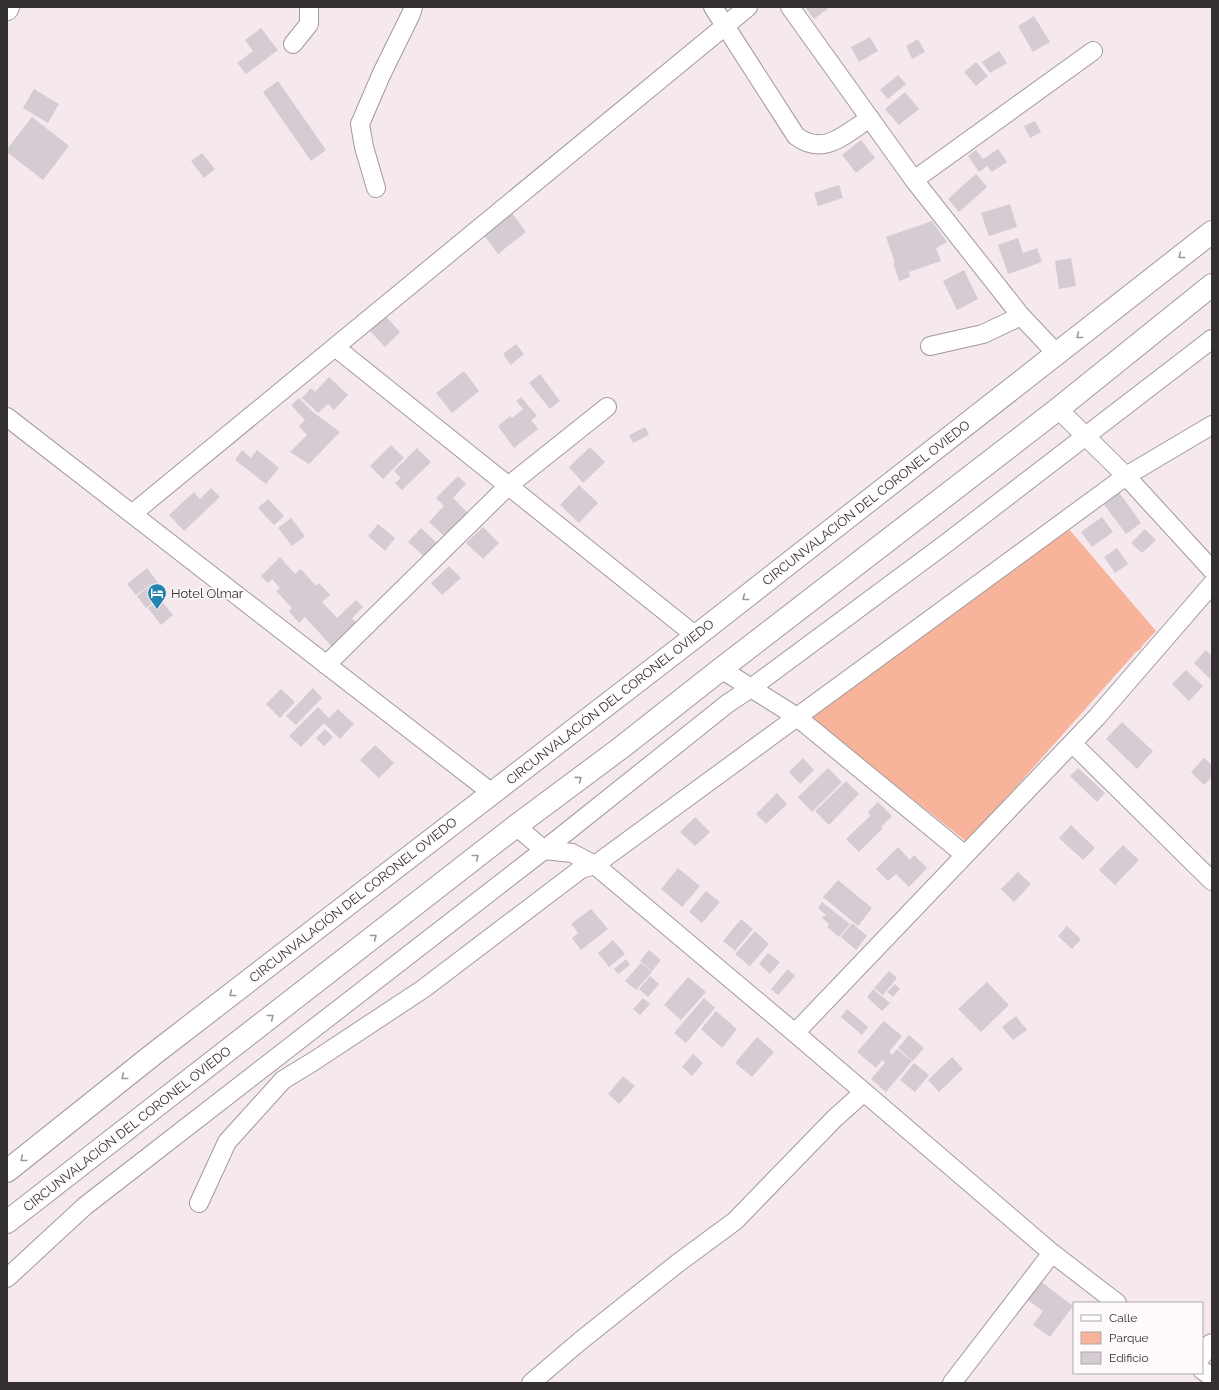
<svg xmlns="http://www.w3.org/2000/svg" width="1219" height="1390" viewBox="0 0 1219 1390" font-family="Raleway,sans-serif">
<rect width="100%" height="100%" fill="#f5e9ee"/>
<!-- green -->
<path fill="#f8b49a" d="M1068,528L1156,631L1141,647L1142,648L1136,652L967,842L808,716Z"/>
<!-- building -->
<path fill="#d4cbd3" d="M805,7H830L814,19Z
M1034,16L1050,42L1033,52L1018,26Z
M261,28L278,50L246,74L237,63L253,51L245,40Z
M870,37L878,51L859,62L851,47Z
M918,39L925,52L912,59L906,46Z
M999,51L1007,63L990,73L982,62Z
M976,62L988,76L976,86L964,72Z
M898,75L906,84L888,99L880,90Z
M278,81L326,150L311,161L263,92Z
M34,89L59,104L48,123L23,108Z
M905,92L919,109L899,125L885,109Z
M32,117L69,146L43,180L7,152V149Z
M1035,121L1041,132L1030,138L1024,126Z
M861,140L875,158L856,173L842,155Z
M998,149L1007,162L992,172L987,166L979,172L968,156L976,150L983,159Z
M202,153L215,169L204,178L191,161Z
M976,174L987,187L959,212L948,199Z
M839,185L843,198L818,206L814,193Z
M1010,204L1017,227L989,236L981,213Z
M512,213L526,232L498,254L484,235Z
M932,221L947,242L936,248L941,261L909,272L910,277L899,281L893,263H895L886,237Z
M1018,238L1023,253L1037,248L1042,262L1008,274L998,245Z
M1071,258L1076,286L1059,289L1055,261Z
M964,270L978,299L957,310L943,281Z
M384,314L400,332L385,347L368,329Z
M516,344L524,354L511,365L503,354Z
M464,371L479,391L452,413L436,393Z
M540,374L560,401L550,409L529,383Z
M329,377L348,395L334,410L328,404L318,413L302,398L311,388L315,392Z
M521,397L537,416L531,420L538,429L514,448L498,426L510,416L512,418L523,409L516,401Z
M299,398L313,412L340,432L309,464L290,452L307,435L299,426L305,420L291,405Z
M645,427L649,435L633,443L629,435Z
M391,445L404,458L383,479L370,466Z
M590,447L605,462L583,483L569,467Z
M417,448L431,462L402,490L395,483L401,478L394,471Z
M242,450L251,458L257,450L279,468L266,484L235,460Z
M458,476L466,484L453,498L468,513L445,537L429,522L444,506L436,498Z
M579,485L598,503L579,523L560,505Z
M211,488L220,497L184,531L169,515L194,492L200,499Z
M1118,491L1141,523L1126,534L1103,503Z
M268,499L284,516L274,525L258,508Z
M1102,517L1113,532L1092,547L1081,532Z
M291,518L305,536L292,546L278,528Z
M378,524L395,538L385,551L368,536Z
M483,527L499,543L483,559L466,543Z
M421,528L438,544L426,558L408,542Z
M1145,529L1156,540L1142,553L1131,543Z
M1117,548L1128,564L1115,573L1104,557Z
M280,557L295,574L301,569L316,586L319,583L330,595L322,602L337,618L356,600L363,607L352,618L359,626L334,649L305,617L299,623L289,611L292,608L276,591L280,588L272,579L268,583L261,576Z
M449,566L461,578L442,595L431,583Z
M147,568L156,580L136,595L127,584Z
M156,580L166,592L146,608L137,596Z
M160,599L173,615L161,625L148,608Z
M1206,650L1212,656V681L1194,663Z
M1186,670L1203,686L1189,701L1172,684Z
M313,688L322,698L296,725L286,716Z
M281,689L295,702L280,718L266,704Z
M318,707L329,718L338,709L354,724L340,739L324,723L301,747L289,736Z
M1122,722L1153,751L1137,769L1106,739Z
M325,729L333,737L324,746L316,738Z
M375,745L394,763L379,778L360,760Z
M803,758L814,770L800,784L789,772Z
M1204,758L1212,765V777L1204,785L1191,772Z
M828,768L842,782L812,812L798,797Z
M1078,768L1105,793L1097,802L1070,776Z
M846,781L859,794L829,825L815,811Z
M777,793L787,804L766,824L756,814Z
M878,802L892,816L881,827L883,828L859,852L846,839L870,816L868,812Z
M695,817L710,832L695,846L680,832Z
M1071,825L1095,848L1083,860L1059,838Z
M1123,845L1139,860L1115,885L1099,870Z
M898,847L910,860L914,855L927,868L909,887L896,874L888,881L876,869Z
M678,868L700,886L682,907L661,889Z
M1018,872L1031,884L1014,902L1001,889Z
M838,880L872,908L858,926L823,897Z
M706,891L720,902L702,923L689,912Z
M822,902L850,924L839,937L827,927L829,924L822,918L826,915L818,908Z
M591,909L608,929L581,950L572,938L578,933L571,924Z
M741,919L753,929L735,951L723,941Z
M852,923L867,936L856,950L841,937Z
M1067,926L1081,939L1072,949L1058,936Z
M755,931L769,944L750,966L735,954Z
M613,940L625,954L609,967L598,953Z
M649,950L661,960L652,971L640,961Z
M768,953L780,962L770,974L759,964Z
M626,959L630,965L618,974L614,969Z
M641,963L652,972L636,990L625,981Z
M788,969L795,976L778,995L771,989Z
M889,971L897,978L883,995L874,988Z
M650,976L659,984L648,997L639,989Z
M688,977L706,992L681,1020L664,1005Z
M987,982L1009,1005L981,1032L958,1009Z
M895,984L900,989L893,997L887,992Z
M873,989L890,1003L882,1011L867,997Z
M643,998L650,1004L640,1015L633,1009Z
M704,998L715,1008L686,1043L674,1033Z
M847,1009L868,1027L862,1035L841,1017Z
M716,1011L737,1029L722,1048L701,1029Z
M1016,1016L1027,1030L1013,1040L1002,1027Z
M884,1021L902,1036L889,1052L892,1055L897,1049L912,1061L886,1092L871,1079L885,1063L882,1060L876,1068L857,1052Z
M909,1035L924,1048L913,1061L898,1048Z
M757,1037L774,1052L752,1077L735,1063Z
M693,1054L703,1063L692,1076L682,1067Z
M952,1057L963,1069L939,1092L928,1080Z
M914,1063L929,1075L915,1092L900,1080Z
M623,1076L635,1086L619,1104L608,1094Z
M1039,1280L1073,1306L1050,1337L1033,1325L1043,1311L1025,1298Z"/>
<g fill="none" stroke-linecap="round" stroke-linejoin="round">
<defs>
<path id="minor" d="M713,7L796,136C824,157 845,134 870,118
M790,7L914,180L1021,316L1057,354
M293,44L309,24V7
M914,180L1093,51
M376,188L364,147L360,124L382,73L411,14L413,7
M930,346L983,334L1021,316
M335,347L696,636
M1058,409L1126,476L1212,570
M7,417L492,793
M132,514L748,7
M326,665L508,486L607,407
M721,669L797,717L965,855
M1072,743L1212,881
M516,826L544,850L572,853L595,865L795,1033L1052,1253L1117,1303
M795,1033L1097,717L1212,584
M199,1203L227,1142L283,1080L314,1061L423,989L581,869L595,865L1126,476L1212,425
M7,1278L85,1206L544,850L727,704L751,688L944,545L1212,339
M1202,1356L1210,1344L1212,1343
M1202,1370L1212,1377
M531,1383L579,1342L678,1263L735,1221L835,1118L864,1092
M952,1383L1052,1253"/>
<path id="major" d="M7,9L8,7"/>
<path id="highway" d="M7,1171L155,1053L696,636L1212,232
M7,1222L516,826L622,747L721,669L1058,409L1212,285"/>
</defs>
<!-- minor casing -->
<use href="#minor" stroke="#a3999d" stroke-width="20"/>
<!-- major casing -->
<use href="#major" stroke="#a3999d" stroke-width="24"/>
<!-- highway casing -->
<use href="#highway" stroke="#a3999d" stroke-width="24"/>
<!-- minor -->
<use href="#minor" stroke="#fff" stroke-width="18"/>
<!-- major -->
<use href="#major" stroke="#fff" stroke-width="22"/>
<!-- highway -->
<use href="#highway" stroke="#fff" stroke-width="22"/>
</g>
<!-- one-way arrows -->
<defs><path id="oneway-chevron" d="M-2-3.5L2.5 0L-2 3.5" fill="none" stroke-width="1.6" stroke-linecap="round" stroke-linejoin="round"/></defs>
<g stroke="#9a9898">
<use href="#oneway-chevron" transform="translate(1181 256) rotate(142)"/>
<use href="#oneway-chevron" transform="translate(1079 336) rotate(142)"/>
<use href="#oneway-chevron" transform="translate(745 598) rotate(142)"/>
<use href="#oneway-chevron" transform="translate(579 779) rotate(-37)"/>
<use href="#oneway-chevron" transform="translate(476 857) rotate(-38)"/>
<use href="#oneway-chevron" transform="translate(374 937) rotate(-38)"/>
<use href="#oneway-chevron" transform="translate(232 994) rotate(142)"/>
<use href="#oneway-chevron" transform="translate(271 1017) rotate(-38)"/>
<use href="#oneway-chevron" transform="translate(124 1077) rotate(142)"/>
<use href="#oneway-chevron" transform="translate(23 1159) rotate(141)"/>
</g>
<!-- icons -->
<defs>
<symbol id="hotel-pin" viewBox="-11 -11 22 30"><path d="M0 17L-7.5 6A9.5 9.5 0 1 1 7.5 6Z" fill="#2384af" stroke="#fef9fa"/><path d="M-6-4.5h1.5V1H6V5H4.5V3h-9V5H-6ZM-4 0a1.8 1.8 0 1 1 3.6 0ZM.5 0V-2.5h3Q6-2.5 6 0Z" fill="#fff"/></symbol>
</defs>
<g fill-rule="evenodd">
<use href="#hotel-pin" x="146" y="582" width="22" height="30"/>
</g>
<g text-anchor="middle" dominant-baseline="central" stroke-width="3" stroke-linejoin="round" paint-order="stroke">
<!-- street labels -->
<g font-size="13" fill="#343031" stroke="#fef9fa">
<text transform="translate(866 503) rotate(-38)">CIRCUNVALACIÓN DEL CORONEL OVIEDO</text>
<text transform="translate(610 702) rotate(-38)">CIRCUNVALACIÓN DEL CORONEL OVIEDO</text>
<text transform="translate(353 900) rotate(-38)">CIRCUNVALACIÓN DEL CORONEL OVIEDO</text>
<text transform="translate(127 1129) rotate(-38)">CIRCUNVALACIÓN DEL CORONEL OVIEDO</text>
</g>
<!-- poi labels -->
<g font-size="13" fill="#343031" stroke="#fef9fa" text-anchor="start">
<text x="171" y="593">Hotel Olmar</text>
</g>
</g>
<!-- border -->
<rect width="1219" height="1390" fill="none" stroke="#343031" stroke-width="16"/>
<!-- legend -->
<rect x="1073" y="1302" width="130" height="72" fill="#fef9fa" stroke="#ada9aa"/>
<rect x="1081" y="1315" width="20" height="6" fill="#ffffff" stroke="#ada9aa"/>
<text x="1109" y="1322" font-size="12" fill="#343031">Calle</text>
<rect x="1081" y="1332" width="20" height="12" fill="#f8b49a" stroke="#ada9aa"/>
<text x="1109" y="1342" font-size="12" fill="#343031">Parque</text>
<rect x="1081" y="1352" width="20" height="12" fill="#d4cbd3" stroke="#ada9aa"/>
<text x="1109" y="1362" font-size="12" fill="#343031">Edificio</text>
</svg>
